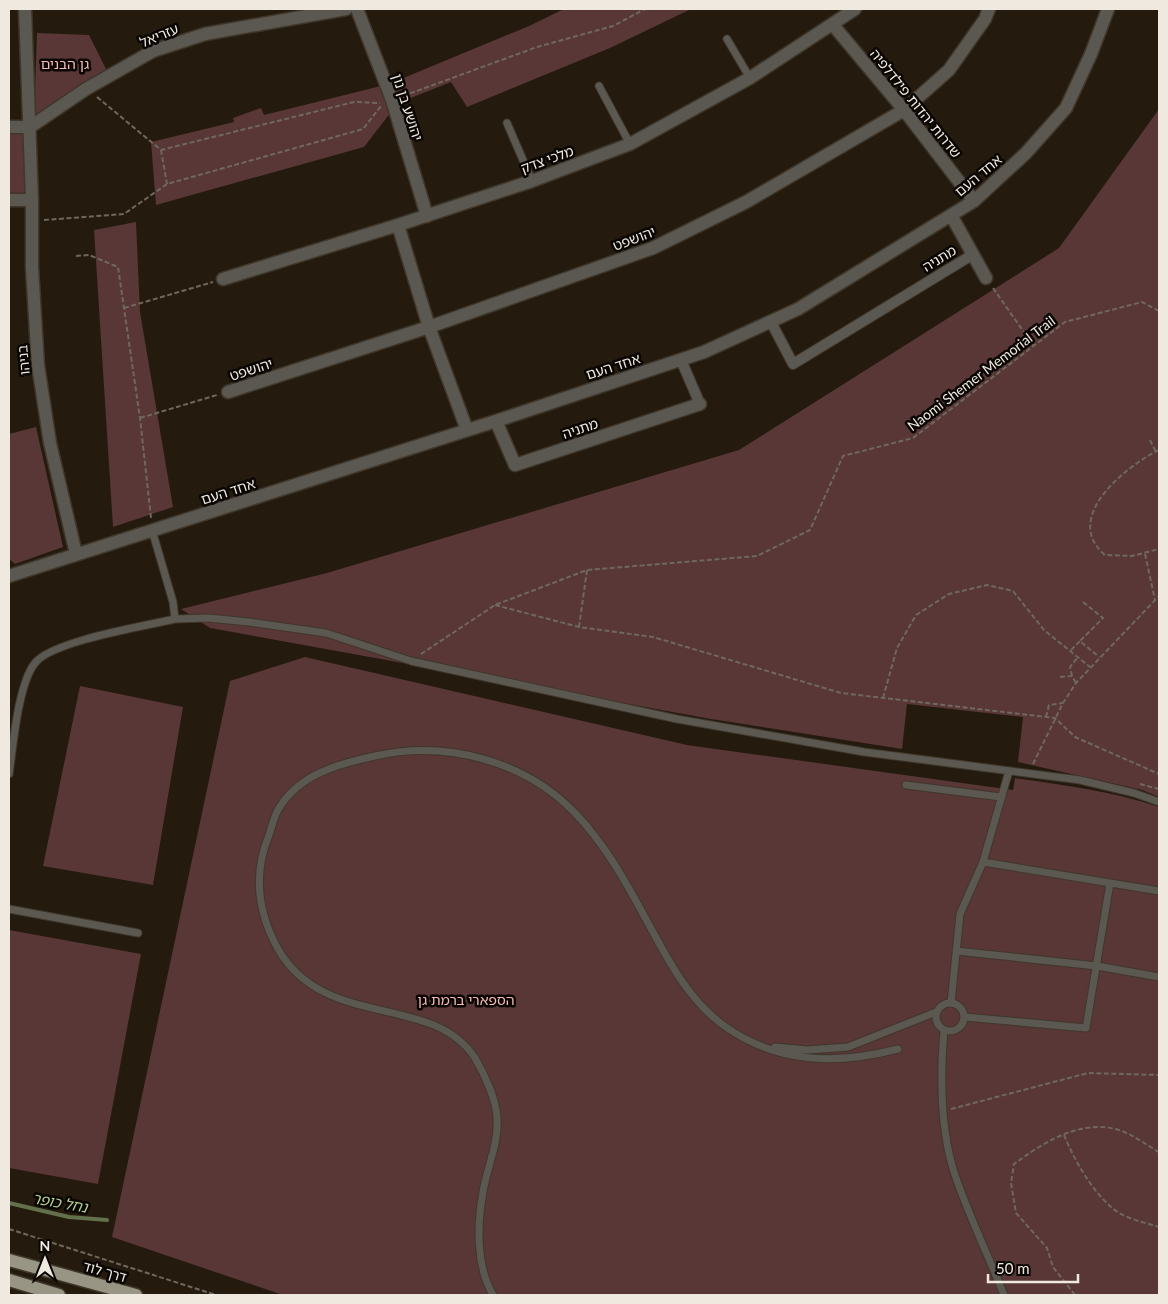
<svg xmlns="http://www.w3.org/2000/svg" width="1168" height="1304" viewBox="0 0 1168 1304" font-family="Lato,'Noto Sans Hebrew',sans-serif">
<rect width="100%" height="100%" fill="#241a0d"/>
<!-- green -->
<path fill="#583736" d="M564,9H691L610,48L467,107L451,82L398,103L364,147L156,205L151,142L234,122L233,118L261,108L264,115L389,84L529,26Z
M37,33L89,35L107,71L34,120Z
M1159,109V797L1142,790L1018,762L1023,717L907,704L902,749L711,719L210,628L181,609L327,573L739,450L1059,248Z
M9,127H30L32,200H9Z
M136,222L140,312L173,507L113,527L94,230Z
M36,427L63,547L15,564L9,559V434Z
M305,657L687,745L1013,790L1015,778C1064,785 1112,791 1159,807V1295H283L112,1237L230,681Z
M80,686L183,707L153,885L43,866Z
M9,930L141,954L98,1184L9,1168Z"/>
<g fill="none" stroke-linecap="round" stroke-linejoin="round">
<!-- stream -->
<path stroke="#62714c" stroke-width="4" d="M9,1203L69,1217L107,1220"/>
<defs>
<path id="service" d="M727,39L750,78
M599,86L630,144
M507,123L532,181
M175,619L208,618L249,622L326,633L411,661L677,719L864,752L1080,780L1134,793L1159,802
M9,774C13,747 18,684 35,663C52,641 145,626 175,619L173,602L152,530
M906,785L1001,797
M983,862L1159,891
M9,909L138,933
M956,951L1097,966L1159,977
M936 1017a14 14 0 1 1 28 0a14 14 0 1 1-28 0Z
M951,1003L960,914L983,862L1009,771
M965,1017L1086,1028L1110,883
M944,1030C940,1077 940,1130 955,1175C969,1216 988,1255 1004,1295
M775,1047L807,1050L848,1047L936,1012
M493,1295C476,1266 477,1224 483,1192C487,1166 499,1144 497,1117C496,1099 484,1073 475,1058C432,992 325,1031 278,949C258,913 253,874 269,835C272,826 274,816 279,808C300,774 338,764 375,756C445,740 524,760 575,813C603,842 623,877 642,912C665,953 684,996 723,1025C777,1064 836,1065 898,1049"/>
<path id="pedestrian" d="M771,322L793,364L972,255
M681,360L700,404"/>
<path id="minor" d="M25,9L32,200V268L38,365L50,443L76,554
M357,9L392,100L427,216
M833,25L904,110L974,201
M9,127H30L86,89L153,51L205,34L346,9
M9,200H32
M951,215L986,278
M398,225L429,327L467,430
M223,279L398,225L532,181L630,144L750,78L855,9
M228,392L429,327L653,248L746,202L904,110L949,70L985,19L989,9
M496,421L515,465L700,404
M9,576L496,421L704,352L798,309L974,201L1026,153L1066,108L1091,54L1108,9"/>
<path id="primary" d="M9,1260L136,1295
M9,1280L59,1295"/>
</defs>
<!-- service casing -->
<use href="#service" stroke="#40372b" stroke-width="9"/>
<!-- pedestrian casing -->
<use href="#pedestrian" stroke="#40372b" stroke-width="12"/>
<!-- minor casing -->
<use href="#minor" stroke="#40372b" stroke-width="15"/>
<!-- primary casing -->
<use href="#primary" stroke="#40372b" stroke-width="15"/>
<!-- path -->
<path stroke="#70685c" stroke-width="2" stroke-dasharray="5 2.5" stroke-linecap="butt" d="M403,96L537,47L613,26L645,9
M97,97L161,150L354,102L380,103
M161,150L167,184
M44,220L124,214L167,184L363,129L381,106
M76,256L89,255L118,267L140,418L151,518
M993,288L1033,345
M124,308L213,282
M140,418L217,395
M1150,440L1156,452
M1159,450C1126,466 1061,518 1105,555L1132,556L1159,549
M1145,554L1155,600
M1083,602L1103,618L1080,641L1099,657
M495,605L579,627L653,637L841,693L1055,718L1075,737L1159,774
M579,627L587,570
M1071,650L1080,641
M421,654L495,605L587,570L757,556L810,530L843,456L913,438L1065,322L1142,302L1159,311
M1072,676L1070,667L1078,657
M1060,677L1072,676L1076,683
M883,698L897,648L916,615L949,594L987,585L1013,591L1044,630L1090,667
M1046,717L1049,705L1063,703
M1033,764L1063,703L1076,683L1159,596
M1140,784L1159,789
M951,1109L1088,1073L1159,1075
M1064,1135C1074,1159 1090,1188 1110,1206C1122,1218 1143,1222 1159,1227
M9,1229L216,1295
M1075,1295L1053,1267L1047,1248L1016,1213L1011,1183L1014,1164C1043,1143 1078,1120 1115,1129C1130,1132 1146,1145 1159,1152"/>
<!-- service -->
<use href="#service" stroke="#5a5851" stroke-width="7"/>
<!-- pedestrian -->
<use href="#pedestrian" stroke="#5a5851" stroke-width="10"/>
<!-- minor -->
<use href="#minor" stroke="#5a5851" stroke-width="12"/>
<!-- primary -->
<use href="#primary" stroke="#989585" stroke-width="12"/>
</g>
<g text-anchor="middle" dominant-baseline="central" stroke-width="5" stroke-linejoin="round" paint-order="stroke">
<!-- street labels -->
<g font-size="14" fill="#efe9e0" stroke="#0a0603">
<text transform="translate(159 35) rotate(-22)">עזריאל</text>
<text transform="translate(916 103) rotate(51)">שדרות יהדות פילדלפיה</text>
<text transform="translate(408 107) rotate(72)">יהושע בן נון</text>
<text transform="translate(547 159) rotate(-20)">מלכי צדק</text>
<text transform="translate(978 175) rotate(-40)">אחד העם</text>
<text transform="translate(634 238) rotate(-21)">יהושפט</text>
<text transform="translate(939 258) rotate(-31)">מתניה</text>
<text transform="translate(23 360) rotate(-95)">בניהו</text>
<text transform="translate(613 366) rotate(-18)">אחד העם</text>
<text transform="translate(251 369) rotate(-18)">יהושפט</text>
<text transform="translate(981 373) rotate(-37)">Naomi Shemer Memorial Trail</text>
<text transform="translate(580 428) rotate(-18)">מתניה</text>
<text transform="translate(228 491) rotate(-18)">אחד העם</text>
<text transform="translate(105 1271) rotate(16)">דרך לוד</text>
</g>
<!-- park labels -->
<g font-size="14" fill="#f7bab8" stroke="#0a0603">
<text x="65" y="63">גן הבנים</text>
<text x="466" y="999">הספארי ברמת גן</text>
</g>
<!-- water labels -->
<g font-size="15" font-style="italic" fill="#b3ce8f" stroke="#0a0603">
<text transform="translate(60 1202) rotate(10)">נחל כופר</text>
</g>
</g>
<!-- border -->
<rect width="1168" height="1304" fill="none" stroke="#efe9e0" stroke-width="20"/>
<!-- north arrow -->
<g transform="translate(45 1259)" stroke="#0a0603" stroke-width="4" paint-order="stroke">
<path d="M0-4L9 19L0 12L-9 19Z" fill="#efe9e0"/>
<text y="-8" font-size="14" font-weight="bold" text-anchor="middle" fill="#efe9e0">N</text>
</g>
<!-- scale -->
<path d="M988 1274v8h90v-8" fill="none" stroke="#efe9e0" stroke-width="2.5"/>
<text x="996" y="1274" font-size="15" fill="#efe9e0" stroke="#0a0603" stroke-width="4" paint-order="stroke">50 m</text>
</svg>
